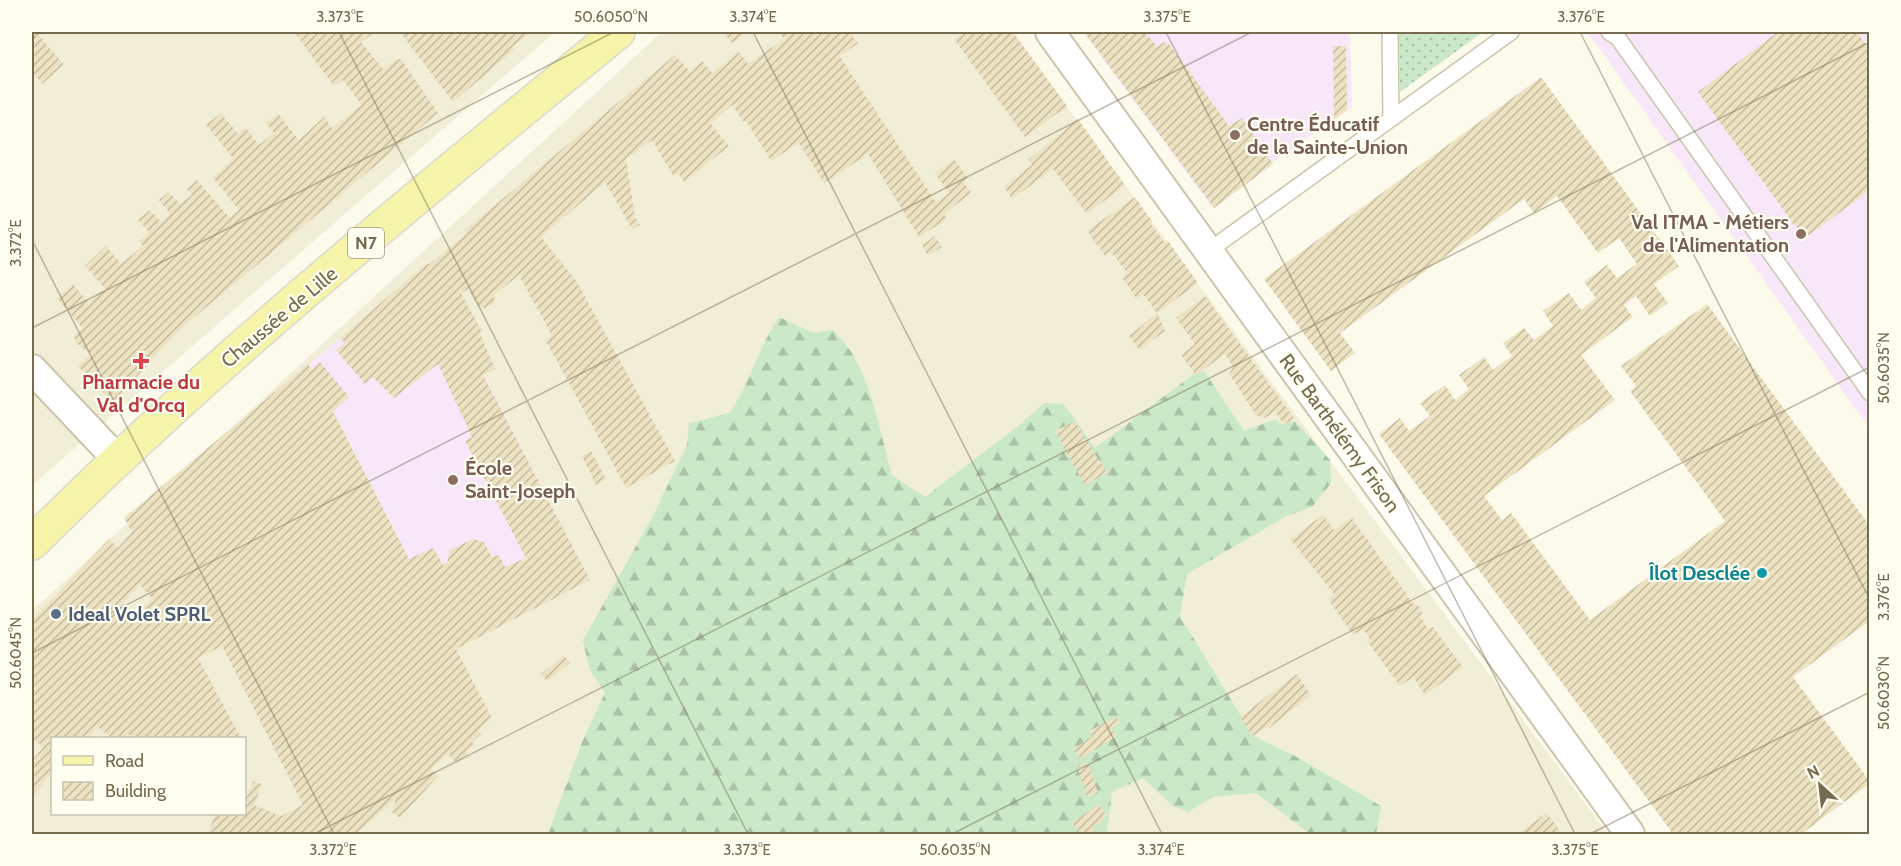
<svg xmlns="http://www.w3.org/2000/svg" width="1901" height="866" viewBox="0 0 1901 866" font-family="Cabin,sans-serif">
<defs>
<pattern id="grass-dots" width="8" height="8" patternUnits="userSpaceOnUse" patternTransform="scale(1.5)"><rect width="8" height="8" fill="#cbe9c9"/><path d="M2 2h.1M6 6h.1" fill="none" stroke="#a9c1a6" stroke-width="1.8" stroke-linecap="round"/></pattern>
<pattern id="forest-firs" width="22" height="20" patternUnits="userSpaceOnUse" patternTransform="scale(1.5)"><rect width="22" height="20" fill="#cbe9c9"/><path d="M5 1l3.5 6h-7zM16 11l3.5 6h-7z" fill="#a9c1a6"/></pattern>
<pattern id="building-hatch" width="6" height="6" patternUnits="userSpaceOnUse" patternTransform="scale(1.5)"><rect width="6" height="6" fill="#ede3c2"/><path d="M-1 1l2-2M0 6l6-6M5 7l2-2" fill="none" stroke="#c5bca0"/></pattern>
</defs>
<rect width="100%" height="100%" fill="#fcfbeb"/>
<!-- residential -->
<path fill="#f0eed7" fill-rule="evenodd" d="M32,32H555L32,485Z
M662,32H1011L1608,834H32V611ZM52,738H244V814H52Z"/>
<!-- education -->
<path fill="#f8e7f8" d="M1083,32H1350L1352,107L1211,206Z
M1586,32H1869V428L1594,41Z
M428,266L590,580L455,648L309,364Z"/>
<!-- grass -->
<path fill="url(#grass-dots)" d="M1399,32H1483L1400,92Z"/>
<!-- forest -->
<path fill="url(#forest-firs)" d="M779,317L814,333L833,330C869,362 879,429 892,475L925,497L1022,423L1044,403L1064,404L1095,448L1194,374L1204,371L1244,431L1276,419L1282,425L1295,421L1330,460L1331,483L1312,507L1285,517L1187,574L1180,616L1253,736L1297,757L1381,806L1376,834H1310L1256,793L1213,797L1188,812L1173,806L1143,778L1112,792L1107,834H548L582,742L605,693L589,668L583,640L652,518L687,445L689,423L730,413C750,382 759,347 779,317Z"/>
<!-- building -->
<path fill="url(#building-hatch)" fill-rule="evenodd" d="M32,32H36L64,65L42,84L32,71Z
M294,32H375L361,42L383,69L396,59H401L438,113L178,331L113,403L78,366L91,354L76,343L74,336L83,328L57,298L73,284L90,304L91,300L101,291H107L85,266L106,246L121,264L143,246L139,241L149,232L138,220L150,210L161,222L170,214L159,200L169,192L180,204L192,195L187,189L197,180L230,218L239,210L213,178L233,158L206,125L221,113L238,134L245,127L259,145L274,133L266,123L278,114L299,140L324,117L332,128L362,105L343,80L334,86Z
M400,32H417L419,35L423,32H532L512,47L514,50L453,102Z
M723,32H748L732,43Z
M779,32H849L858,43L840,57L936,202L949,193L935,173L954,159L968,178L964,182L971,193L944,214L947,219L919,237L868,154L824,183L799,143L771,161L746,121L744,122L732,105L710,123L729,146L684,182L678,173L674,177L652,140L626,159L635,217L640,225L632,229L605,182L541,237L577,282L675,461L626,488L545,339L552,336L519,275L494,295L495,303L485,308L479,307L468,289L461,293L482,332L480,334L495,369L483,375L590,580L456,649L492,718L478,730L481,734L472,742L474,745L466,752L468,754L457,764L448,754L431,769L438,776L400,818L392,812L396,799L356,834H208L215,814H244V804L253,781L262,784L254,805L281,816L303,805L222,646L198,658L241,738H133L128,734L124,738H111L98,727L88,738H52V773L32,796V760L43,748L32,737L34,724L32,722V620L109,539L118,548L132,532L124,518L308,364L311,370L320,362L349,397L333,412L409,559L433,548L443,565L447,563L450,550L473,539L484,542L492,557L499,555L505,567L526,558L465,441L472,437L438,364L394,398L373,377L365,384L336,350L345,343L340,338L427,263L428,265L466,234L464,231L675,55L690,72L702,61L712,73L739,52L748,64L784,39ZM140,585L152,598L137,615L123,603Z
M963,32H1013L1067,106L1025,137L954,39Z
M1084,32H1145L1157,47L1164,42L1170,45L1229,126L1242,118L1273,164L1214,208Z
M1778,32H1857L1869,49V191L1809,235L1804,236L1798,230L1698,92Z
M1333,46H1346L1347,110L1334,120Z
M1541,77L1679,266L1654,284L1668,303L1650,316L1636,296L1624,305L1633,317L1581,355L1615,400L1484,496L1502,520L1511,513L1590,620L1725,521L1630,391L1636,386L1621,366L1707,304L1869,525V625L1868,622L1793,677L1869,780V784L1801,834H1673L1379,434L1400,418L1409,431L1430,416L1420,403L1445,385L1455,400L1469,389L1459,375L1484,357L1493,370L1512,356L1503,343L1524,328L1534,340L1553,326L1543,311L1569,293L1581,310L1596,298L1584,282L1607,265L1617,278L1637,264L1619,238L1598,253L1557,196L1534,213L1524,199L1340,333L1355,353L1331,371L1264,279Z
M1078,119L1125,185L1087,214L1053,169L1012,199L1004,187L1032,165L1028,160Z
M1135,197L1152,221L1150,223L1165,243L1168,241L1198,283L1157,313L1143,294L1136,298L1122,277L1127,273L1111,252L1105,256L1087,231Z
M935,236L942,247L928,256L922,245Z
M1205,296L1294,418L1284,425L1275,411L1265,418L1256,415L1229,374L1233,367L1225,354L1196,375L1181,355L1195,344L1176,318Z
M1157,313L1165,331L1139,350L1129,336Z
M1075,421L1093,450L1077,460L1093,451L1107,473L1085,485L1055,431Z
M591,451L606,479L596,485L582,456Z
M1323,515L1334,530L1351,517L1414,605L1417,604L1423,614L1420,616L1428,629L1432,626L1463,667L1425,695L1413,677L1400,686L1367,641L1370,639L1363,629L1353,635L1328,599L1334,594L1290,539Z
M564,655L570,663L547,681L541,674Z
M1297,674L1311,695L1269,728L1268,726L1253,736L1240,717Z
M1116,717L1120,723L1111,729L1117,736L1080,759L1074,749L1092,736L1089,731Z
M1088,763L1098,793L1087,797L1077,766Z
M1099,804L1107,816L1092,828L1096,834H1081L1072,823Z
M1547,813L1562,834H1517Z"/>
<g fill="none" stroke-linecap="round" stroke-linejoin="round">
<defs>
<path id="service" d="M1390,32L1391,119
M1609,32L1618,38L1870,393
M1207,252L1511,32"/>
<path id="minor" d="M1050,32L1630,834
M32,369L117,459"/>
<path id="primary" d="M32,543C215,360 418,196 618,32"/>
</defs>
<!-- service casing -->
<use href="#service" stroke="#cbc5ae" stroke-width="18"/>
<!-- minor casing -->
<use href="#minor" stroke="#cbc5ae" stroke-width="32"/>
<!-- primary casing -->
<use href="#primary" stroke="#dbd8d1" stroke-width="36"/>
<!-- service -->
<use href="#service" stroke="#fff" stroke-width="15"/>
<!-- minor -->
<use href="#minor" stroke="#fff" stroke-width="28"/>
<!-- primary -->
<use href="#primary" stroke="#f5f4a8" stroke-width="33"/>
</g>
<!-- ticks -->
<path fill="none" stroke="#766a4f" stroke-width="1.5" stroke-opacity="0.45" d="M339,32L748,834M753,32L1162,834M1166,32L1575,834M1580,32L1870,600M32,240L334,834M32,328L614,32M32,653L1252,32M314,834L1870,42M952,834L1870,367M1590,834L1870,692"/>
<!-- markers -->
<g fill="#8d6e63" stroke="#fefef1" stroke-width="2">
<circle cx="1235" cy="135" r="6"/>
<circle cx="1801" cy="234" r="6"/>
<circle cx="453" cy="480" r="6"/>
</g>
<path fill="#e0444e" stroke="#fefef1" stroke-width="2" d="M138 352h6v6h6v6h-6v6h-6v-6h-6v-6h6z"/>
<circle fill="#0f9aa8" stroke="#fefef1" stroke-width="2" cx="1762" cy="573" r="6"/>
<circle fill="#5c6f8a" stroke="#fefef1" stroke-width="2" cx="56" cy="614" r="6"/>
<g text-anchor="middle" dominant-baseline="central" stroke-width="4.5" stroke-linejoin="round" paint-order="stroke">
<!-- shield labels -->
<rect fill="#fefef1" stroke="#9f9680" stroke-width="1.5" x="348" y="228" width="36" height="30" rx="4.5"/>
<g font-size="18" font-weight="bold" fill="#766a4f">
<text x="366" y="243">N7</text>
</g>
<!-- education labels -->
<g font-size="20" font-weight="bold" fill="#785e54" stroke="#fefef1" text-anchor="start">
<text x="1247" y="124">Centre Éducatif<tspan x="1247" dy="23">de la Sainte-Union</tspan></text>
<text x="1789" y="222" text-anchor="end">Val ITMA - Métiers<tspan x="1789" dy="23">de l'Alimentation</tspan></text>
<text x="465" y="468">École<tspan x="465" dy="23">Saint-Joseph</tspan></text>
</g>
<!-- street labels -->
<g font-size="20" fill="#766a4f" stroke="#fefef1">
<text transform="translate(279 317) rotate(-40)">Chaussée de Lille</text>
<text transform="translate(1340 433) rotate(54)">Rue Barthélémy Frison</text>
</g>
<!-- health labels -->
<g font-size="20" font-weight="bold" fill="#be3a42" stroke="#fefef1">
<text x="141" y="382">Pharmacie du<tspan x="141" dy="23">Val d'Orcq</tspan></text>
</g>
<!-- culture labels -->
<g font-size="20" font-weight="bold" fill="#0d838f" stroke="#fefef1" text-anchor="end">
<text x="1750" y="573">Îlot Desclée</text>
</g>
<!-- service labels -->
<g font-size="20" font-weight="bold" fill="#4e5e75" stroke="#fefef1" text-anchor="start">
<text x="68" y="614">Ideal Volet SPRL</text>
</g>
</g>
<!-- border -->
<rect width="1901" height="866" fill="none" stroke="#fefef1" stroke-width="66"/>
<!-- legend -->
<rect x="51" y="737" width="195" height="78" fill="#fefef1" stroke="#c8c3b0" stroke-width="1.5"/>
<rect x="63" y="756" width="30" height="9" fill="#f5f4a8" stroke="#c8c3b0" stroke-width="1.5"/>
<text x="105" y="767" font-size="18" fill="#766a4f">Road</text>
<rect x="63" y="782" width="30" height="18" fill="url(#building-hatch)" stroke="#c8c3b0" stroke-width="1.5"/>
<text x="105" y="797" font-size="18" fill="#766a4f">Building</text>
<!-- north arrow -->
<g transform="translate(1820 785) rotate(333)" stroke="#fefef1" stroke-width="4.5" paint-order="stroke">
<path d="M0-4.5L10 22L0 15L-10 22Z" fill="#766a4f"/>
<text y="-9" font-size="16" font-weight="bold" text-anchor="middle" fill="#766a4f">N</text>
</g>
<rect x="33" y="33" width="1835" height="800" fill="none" stroke="#766a4f" stroke-width="2"/>
<g font-size="15" text-anchor="middle" fill="#766a4f">
<text x="340" y="22">3.373°E</text>
<text x="611" y="22">50.6050°N</text>
<text x="753" y="22">3.374°E</text>
<text x="1167" y="22">3.375°E</text>
<text x="1581" y="22">3.376°E</text>
<text transform="translate(16 243) rotate(-90)" y="5">3.372°E</text>
<text transform="translate(1884 368) rotate(-90)" y="5">50.6035°N</text>
<text transform="translate(1884 597) rotate(-90)" y="5">3.376°E</text>
<text transform="translate(16 653) rotate(-90)" y="5">50.6045°N</text>
<text transform="translate(1884 693) rotate(-90)" y="5">50.6030°N</text>
<text x="333" y="855">3.372°E</text>
<text x="747" y="855">3.373°E</text>
<text x="955" y="855">50.6035°N</text>
<text x="1161" y="855">3.374°E</text>
<text x="1575" y="855">3.375°E</text>
</g>
</svg>
